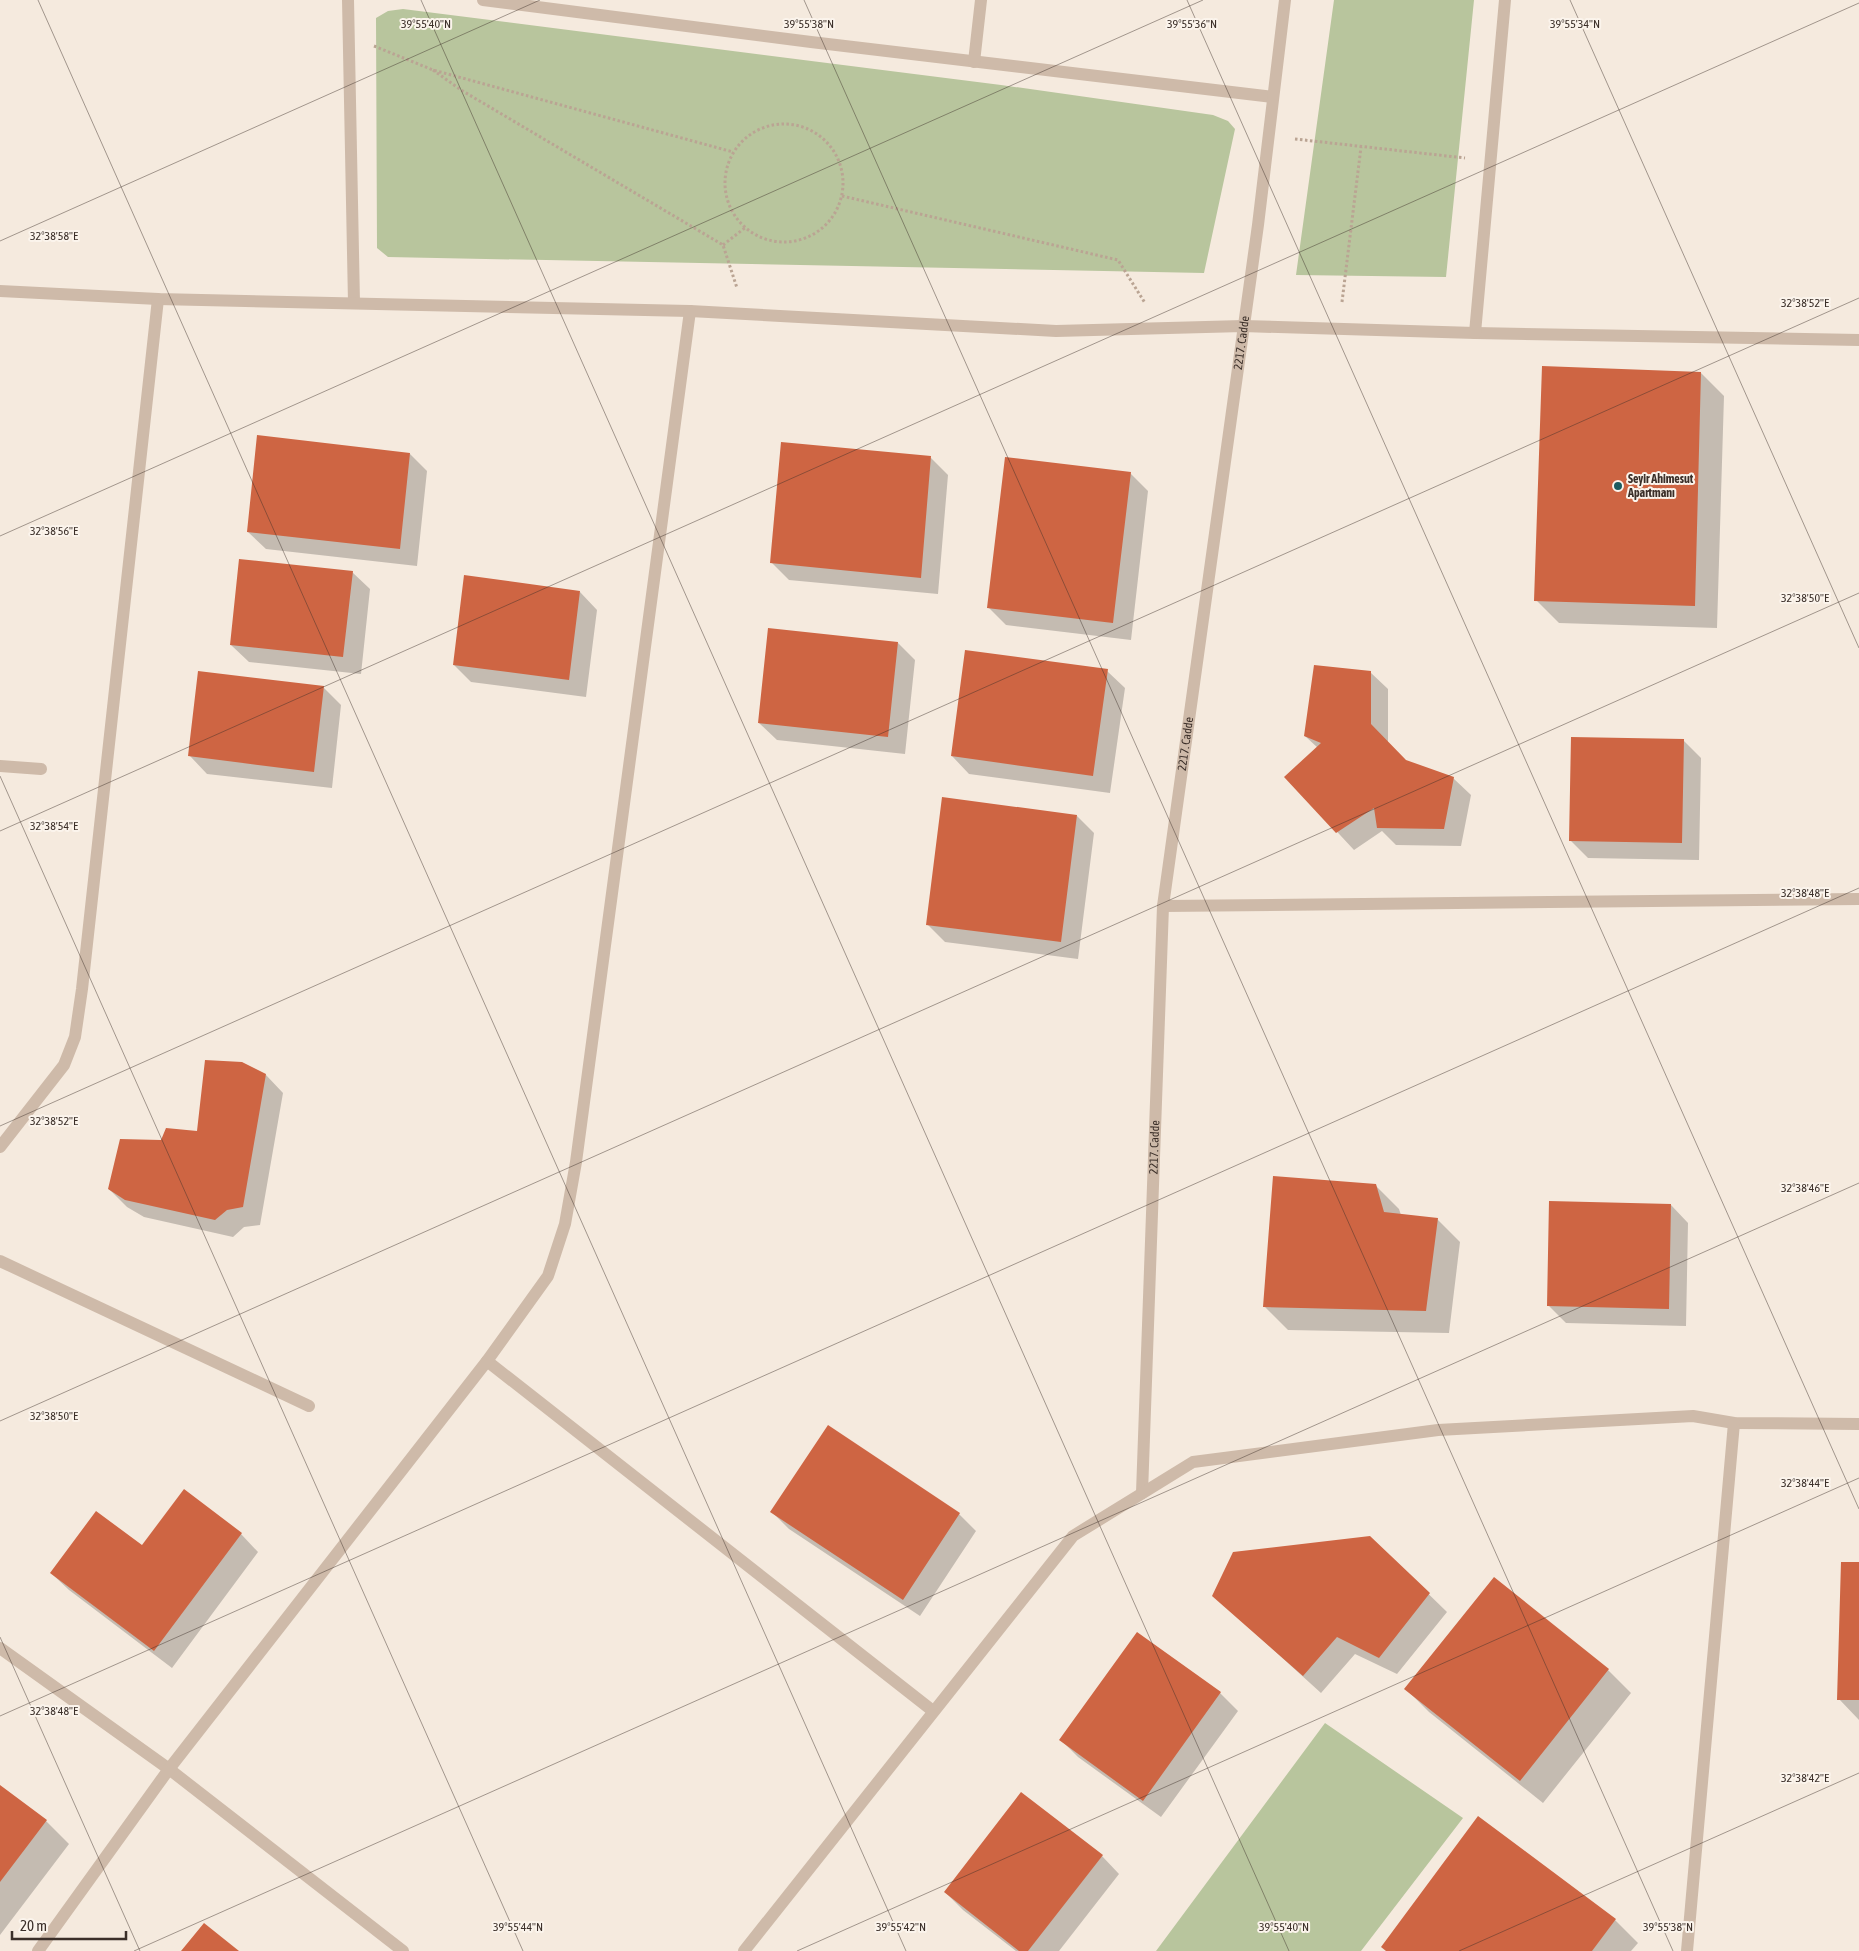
<svg xmlns="http://www.w3.org/2000/svg" width="1859" height="1951" viewBox="0 0 1859 1951" font-family="'Asap Condensed',sans-serif">
<rect width="100%" height="100%" fill="#f5eade"/>
<!-- green -->
<path fill="#b8c59d" d="M1334,0H1474L1446,277L1296,275Z
M403,9L1001,85L1213,115L1228,121L1235,129L1204,273L388,257L377,248L376,18L388,11Z
M1325,1723L1463,1818L1361,1951H1156Z"/>
<!-- shadow -->
<path fill="#0003" d="M1701,373L1724,396L1717,628L1559,623L1536,600Z
M782,444L931,458L948,475L938,594L789,580L771,562Z
M410,454L427,471L417,566L266,549L248,532Z
M1130,473L1148,491L1131,640L1006,625L988,607Z
M352,572L370,589L361,674L249,662L231,645Z
M580,592L597,610L586,697L471,682L454,665Z
M898,643L915,660L905,754L777,740L759,723Z
M1107,671L1125,688L1110,793L969,774L952,756Z
M1370,672L1388,689V743L1406,762L1453,778L1471,795L1461,846L1396,845L1382,831L1354,850L1286,777L1318,748L1305,736Z
M324,688L341,705L332,788L207,774L190,756Z
M1683,740L1701,758L1699,860L1588,858L1570,840Z
M1077,816L1094,833L1078,959L945,942L927,924Z
M266,1075L283,1093L260,1225L244,1227L233,1237L144,1217L127,1207L109,1189L162,1141L198,1133Z
M1376,1186L1399,1209L1401,1215L1437,1219L1460,1242L1449,1333L1288,1330L1265,1307Z
M1671,1205L1688,1223L1686,1326L1566,1323L1548,1305Z
M185,1491L241,1534L258,1552L172,1668L69,1590L51,1573L143,1547Z
M772,1512L959,1514L976,1531L920,1616L789,1529Z
M1370,1537L1447,1612L1397,1674L1355,1654L1321,1693L1213,1595Z
M1859,1563V1720L1839,1699Z
M1137,1634L1220,1693L1238,1711L1161,1817L1078,1757L1061,1740Z
M1608,1670L1631,1693L1543,1803L1429,1712L1406,1689Z
M0,1786L46,1821L69,1844L0,1935Z
M1102,1856L1119,1874L1059,1951H1016L963,1910L945,1892Z
M1615,1920L1638,1943L1631,1951H1386Z"/>
<!-- building -->
<path fill="#ce6543" d="M1542,366L1701,372L1695,606L1534,601Z
M257,435L410,453L400,549L247,532Z
M781,442L931,456L921,578L770,563Z
M1005,457L1131,472L1113,623L987,608Z
M239,559L353,571L343,657L230,645Z
M464,575L580,591L569,680L453,665Z
M768,628L898,642L888,737L758,723Z
M965,650L1108,669L1093,776L951,756Z
M1314,665L1371,671V724L1406,760L1454,777L1444,829L1377,828L1374,808L1336,833L1284,777L1321,743L1304,736Z
M198,671L324,686L314,772L188,756Z
M1571,737L1684,739L1682,843L1569,841Z
M942,797L1077,815L1061,942L926,925Z
M205,1060L242,1062L266,1074L243,1207L227,1210L215,1220L125,1200L108,1189L120,1139L161,1140L166,1128L197,1131Z
M1273,1176L1376,1184L1384,1212L1438,1218L1426,1311L1263,1307Z
M1549,1201L1671,1204L1669,1309L1547,1306Z
M828,1425L960,1513L903,1600L770,1512Z
M184,1489L242,1533L154,1651L50,1573L96,1511L142,1545Z
M1370,1536L1430,1593L1379,1658L1337,1637L1303,1676L1212,1596L1233,1552Z
M1841,1562H1859V1700H1837Z
M1494,1577L1609,1669L1520,1781L1404,1689Z
M1137,1632L1221,1692L1143,1801L1059,1740Z
M0,1785L47,1820L0,1882Z
M1021,1792L1103,1855L1028,1951H1019L944,1892Z
M1478,1816L1616,1919L1592,1951H1386L1381,1947Z
M204,1923L239,1951H181Z"/>
<g fill="none" stroke-linecap="round" stroke-linejoin="round">
<!-- path -->
<path stroke="#baa493" stroke-width="3" stroke-dasharray="2.5 2.5" stroke-linecap="butt" d="M374,46L433,70L733,152
M433,70L461,90L723,245L737,288
M725 183a59 59 0 1 1 118 0a59 59 0 1 1-118 0Z
M1295,139L1465,158
M842,196L1118,260L1145,303
M723,245L746,227
M1342,302L1361,147"/>
<!-- minor -->
<g stroke="#cebaa9" stroke-width="12">
<path d="M348,0L354,303"/>
<path d="M483,0L811,42L1273,97"/>
<path d="M974,62L981,0"/>
<path d="M0,291L158,299L690,311L1056,331L1243,326L1475,333L1859,340"/>
<path d="M1475,333L1505,0"/>
<path d="M0,766L41,769"/>
<path d="M1163,906L1859,899"/>
<path d="M0,1147L64,1065L75,1037L82,989L158,299"/>
<path d="M0,1261L309,1406"/>
<path d="M487,1361L933,1711"/>
<path id="s1" d="M1142,1493L1163,906L1258,225L1285,0"/>
<path d="M0,1648L169,1769L403,1951"/>
<path d="M38,1951L169,1769L487,1361L548,1276L565,1224L576,1162L690,311"/>
<path d="M744,1951L1073,1536L1193,1462L1438,1430L1693,1416L1734,1423L1859,1424"/>
<path d="M1687,1951L1734,1423"/>
</g>
</g>
<!-- ticks -->
<path fill="none" stroke="#3b2f29" stroke-width="1" stroke-opacity="0.45" d="M38,0L906,1951M421,0L1289,1951M804,0L1673,1951M1187,0L1859,1509M1570,0L1859,648M0,241L540,0M0,536L1203,0M0,776L523,1951M0,831L1859,3M0,1126L1859,298M0,1421L1859,593M0,1637L140,1951M0,1716L1859,888M134,1951L1859,1183M797,1951L1859,1478M1459,1951L1859,1773"/>
<!-- markers -->
<circle fill="#1b5b60" stroke="#fbf4ec" stroke-width="2" cx="1618" cy="486" r="5"/>
<g text-anchor="middle" dominant-baseline="central" stroke-width="4" stroke-linejoin="round" paint-order="stroke">
<!-- street labels -->
<g font-size="12" fill="#3b2f29" stroke="#fbf4ec">
<text stroke="none"><textPath href="#s1" startOffset="1156">2217. Cadde</textPath></text>
<text stroke="none"><textPath href="#s1" startOffset="751">2217. Cadde</textPath></text>
<text stroke="none"><textPath href="#s1" startOffset="346">2217. Cadde</textPath></text>
</g>
<!-- poi labels -->
<g font-size="12" font-weight="bold" fill="#3b2f29" stroke="#fbf4ec" text-anchor="start">
<text x="1628" y="479">Seyir Ahimesut<tspan x="1628" dy="14">Apartmanı</tspan></text>
</g>
</g>
<g font-size="12" text-anchor="middle" fill="#3b2f29" stroke="#fbf4ec" stroke-width="4" stroke-linejoin="round" paint-order="stroke">
<text x="1192" y="28">39°55'36"N</text>
<text x="426" y="28">39°55'40"N</text>
<text x="809" y="28">39°55'38"N</text>
<text x="1575" y="28">39°55'34"N</text>
<text x="54" y="240">32°38'58"E</text>
<text x="1805" y="307">32°38'52"E</text>
<text x="54" y="535">32°38'56"E</text>
<text x="1805" y="602">32°38'50"E</text>
<text x="54" y="830">32°38'54"E</text>
<text x="1805" y="897">32°38'48"E</text>
<text x="54" y="1125">32°38'52"E</text>
<text x="1805" y="1192">32°38'46"E</text>
<text x="54" y="1420">32°38'50"E</text>
<text x="1805" y="1487">32°38'44"E</text>
<text x="54" y="1715">32°38'48"E</text>
<text x="1805" y="1782">32°38'42"E</text>
<text x="518" y="1931">39°55'44"N</text>
<text x="901" y="1931">39°55'42"N</text>
<text x="1284" y="1931">39°55'40"N</text>
<text x="1668" y="1931">39°55'38"N</text>
</g>
<!-- scale -->
<path d="M12 1931v8h114v-8" fill="none" stroke="#3b2f29" stroke-width="2.5"/>
<text x="20" y="1931" font-size="15" fill="#3b2f29" stroke="#fbf4ec" stroke-width="4" paint-order="stroke">20 m</text>
</svg>
